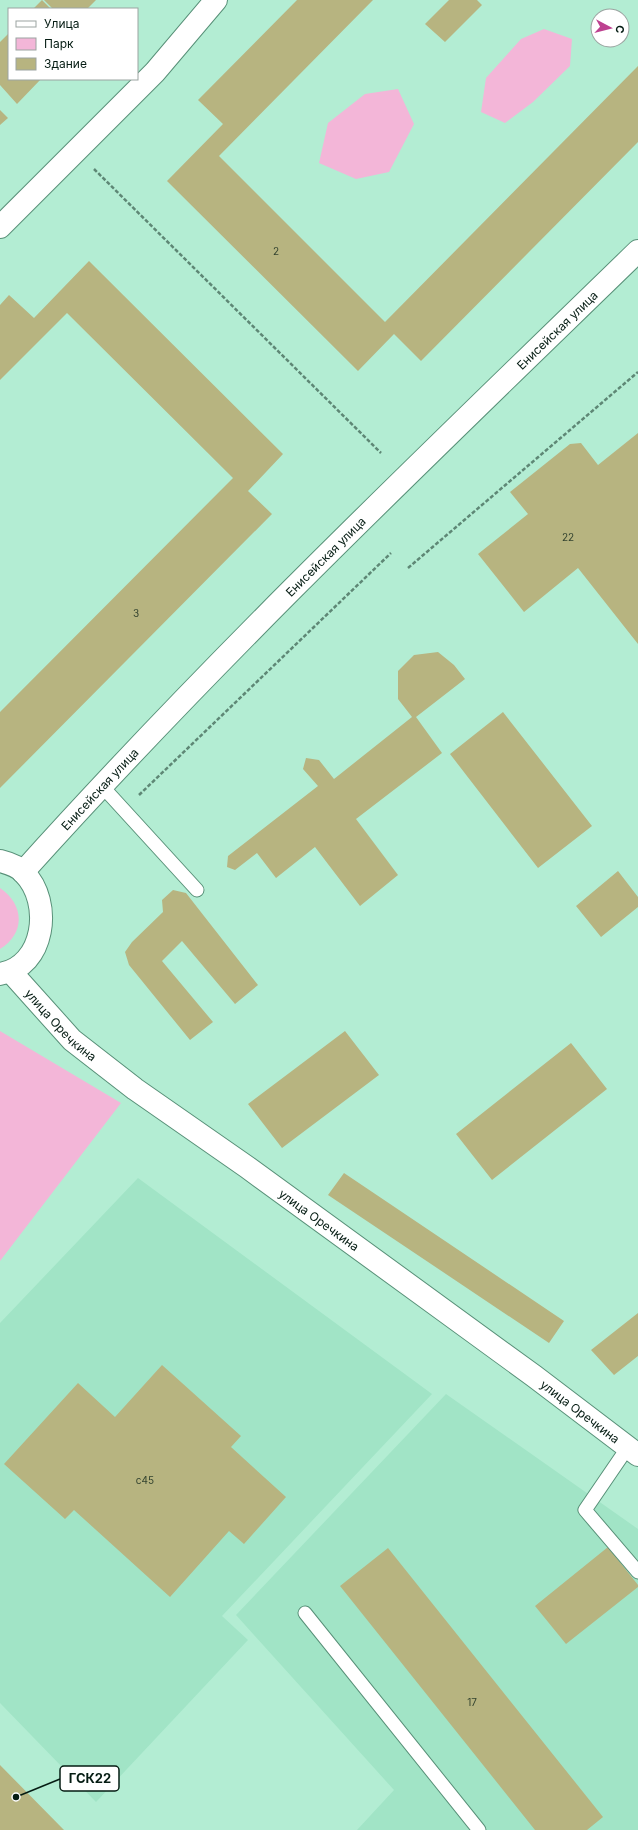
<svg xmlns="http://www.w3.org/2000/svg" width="638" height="1830" viewBox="0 0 638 1830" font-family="Inter,sans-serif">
<rect width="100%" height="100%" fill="#b3edd3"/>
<!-- built -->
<path fill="#a1e4c6" d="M138,1178L432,1394L222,1616L248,1640L96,1802L0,1703V1323Z
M446,1394L638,1529V1830H357L394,1790L236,1615Z"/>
<!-- green -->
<path fill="#f3b6d8" d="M544,29L572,39L570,66L533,102L505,123L481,112L486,78L521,39Z
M398,89L414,124L389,172L356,179L319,163L328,123L365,94Z
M0,888C24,904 26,933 0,949Z
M0,1031L121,1103L0,1261Z"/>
<!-- building -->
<path fill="#b7b480" d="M42,0L51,9H33Z
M44,0H96L87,9H53Z
M297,0H373L219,156L385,322L638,66V142L421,361L394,334L358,371L167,181L223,124L198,100Z
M449,0H477L482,5L445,42L425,24Z
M9,33V79H41L17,104L0,85V42Z
M0,110L8,118L0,125Z
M89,261L283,454L248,491L272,514L0,788V712L233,478L67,313L0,380V305L9,295L34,318Z
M638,433V644L578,568L524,612L478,554L528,514L510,492L570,444L581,443L598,465Z
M438,652L454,665L465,679L416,717L442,753L356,819L398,875L360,906L315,847L276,878L257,853L235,870L227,867L228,856L318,786L303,769L306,758L319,760L334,779L412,717L398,699V671L414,655Z
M503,712L592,826L538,868L450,754Z
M618,871L638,897V907L601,937L576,906Z
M173,890L186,893L258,985L235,1004L182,941L162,961L213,1022L190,1040L129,965L125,952L132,942L163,912L162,900Z
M345,1031L379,1075L282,1148L248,1104Z
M571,1043L607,1089L492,1180L456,1134Z
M344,1173L564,1321L549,1343L328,1195Z
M638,1313V1356L614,1375L591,1350Z
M162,1365L241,1436L231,1447L286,1497L244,1544L229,1531L170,1597L74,1510L65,1519L4,1464L78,1383L115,1417Z
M608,1547L638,1585V1587L566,1644L535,1606Z
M388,1548L603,1817L587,1830H535L340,1586Z
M0,1765L64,1830H0Z"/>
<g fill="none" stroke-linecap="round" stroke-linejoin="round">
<defs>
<path id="service" d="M101,785L197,890
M628,1447L585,1510L638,1572
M305,1613L479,1830"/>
<g id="minor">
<path d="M0,227L155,72L216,0"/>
<path d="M0,861C8,863 19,867 24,873C53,902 45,967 0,974"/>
<path id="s1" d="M23,872C218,655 429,454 638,251"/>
<path id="s2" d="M11,972L72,1040L135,1089L247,1167L534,1376L638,1455"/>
</g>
</defs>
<!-- service casing -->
<use href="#service" stroke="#589078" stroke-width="15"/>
<!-- minor casing -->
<use href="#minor" stroke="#589078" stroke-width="24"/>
<!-- path -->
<path stroke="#5e8775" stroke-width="2.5" stroke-dasharray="4 2" stroke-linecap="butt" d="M94,169L381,453
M408,568L638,372
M139,795L391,553"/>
<!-- service -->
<use href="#service" stroke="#fff" stroke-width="13"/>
<!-- minor -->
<use href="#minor" stroke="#fff" stroke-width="22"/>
</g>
<g text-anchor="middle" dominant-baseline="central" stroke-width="3" stroke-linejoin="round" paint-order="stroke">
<!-- number labels -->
<g font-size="10" fill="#32422e">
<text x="276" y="251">2</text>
<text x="568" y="537">22</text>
<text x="136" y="613">3</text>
<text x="145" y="1480">с45</text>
<text x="472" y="1702">17</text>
</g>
<!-- street labels -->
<g font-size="12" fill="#051c13" stroke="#fff">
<text stroke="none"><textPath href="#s1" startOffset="761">Енисейская улица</textPath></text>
<text stroke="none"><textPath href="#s1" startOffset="437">Енисейская улица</textPath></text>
<text stroke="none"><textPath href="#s1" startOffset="113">Енисейская улица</textPath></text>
<text stroke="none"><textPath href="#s2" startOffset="73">улица Оречкина</textPath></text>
<text stroke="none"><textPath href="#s2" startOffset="397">улица Оречкина</textPath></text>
<text stroke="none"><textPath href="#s2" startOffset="721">улица Оречкина</textPath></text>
</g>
</g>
<!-- callouts -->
<path fill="none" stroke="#051c13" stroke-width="1.5" d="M16 1797L60 1779"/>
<circle fill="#051c13" stroke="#fff" stroke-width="1.5" cx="16" cy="1797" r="4"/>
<rect fill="#fff" stroke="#051c13" stroke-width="1.5" x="60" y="1766" width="59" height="25" rx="4"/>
<g font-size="13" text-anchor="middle" font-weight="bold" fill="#051c13">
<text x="90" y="1783">ГСК22</text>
</g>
<!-- legend -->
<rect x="8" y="8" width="130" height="72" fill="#ffffff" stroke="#9ba4a1"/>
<rect x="16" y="21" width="20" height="6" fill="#ffffff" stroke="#9ba4a1"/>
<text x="44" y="28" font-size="12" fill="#051c13">Улица</text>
<rect x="16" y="38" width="20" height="12" fill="#f3b6d8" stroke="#9ba4a1"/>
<text x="44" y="48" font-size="12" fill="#051c13">Парк</text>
<rect x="16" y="58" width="20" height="12" fill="#b7b480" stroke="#9ba4a1"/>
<text x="44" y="68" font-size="12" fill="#051c13">Здание</text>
<!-- north arrow -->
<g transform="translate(610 28) rotate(97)"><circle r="19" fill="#ffffff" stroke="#9ba4a1"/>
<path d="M0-3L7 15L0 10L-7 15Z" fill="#bd4190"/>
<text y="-6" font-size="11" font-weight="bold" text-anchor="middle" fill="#051c13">С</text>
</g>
</svg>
